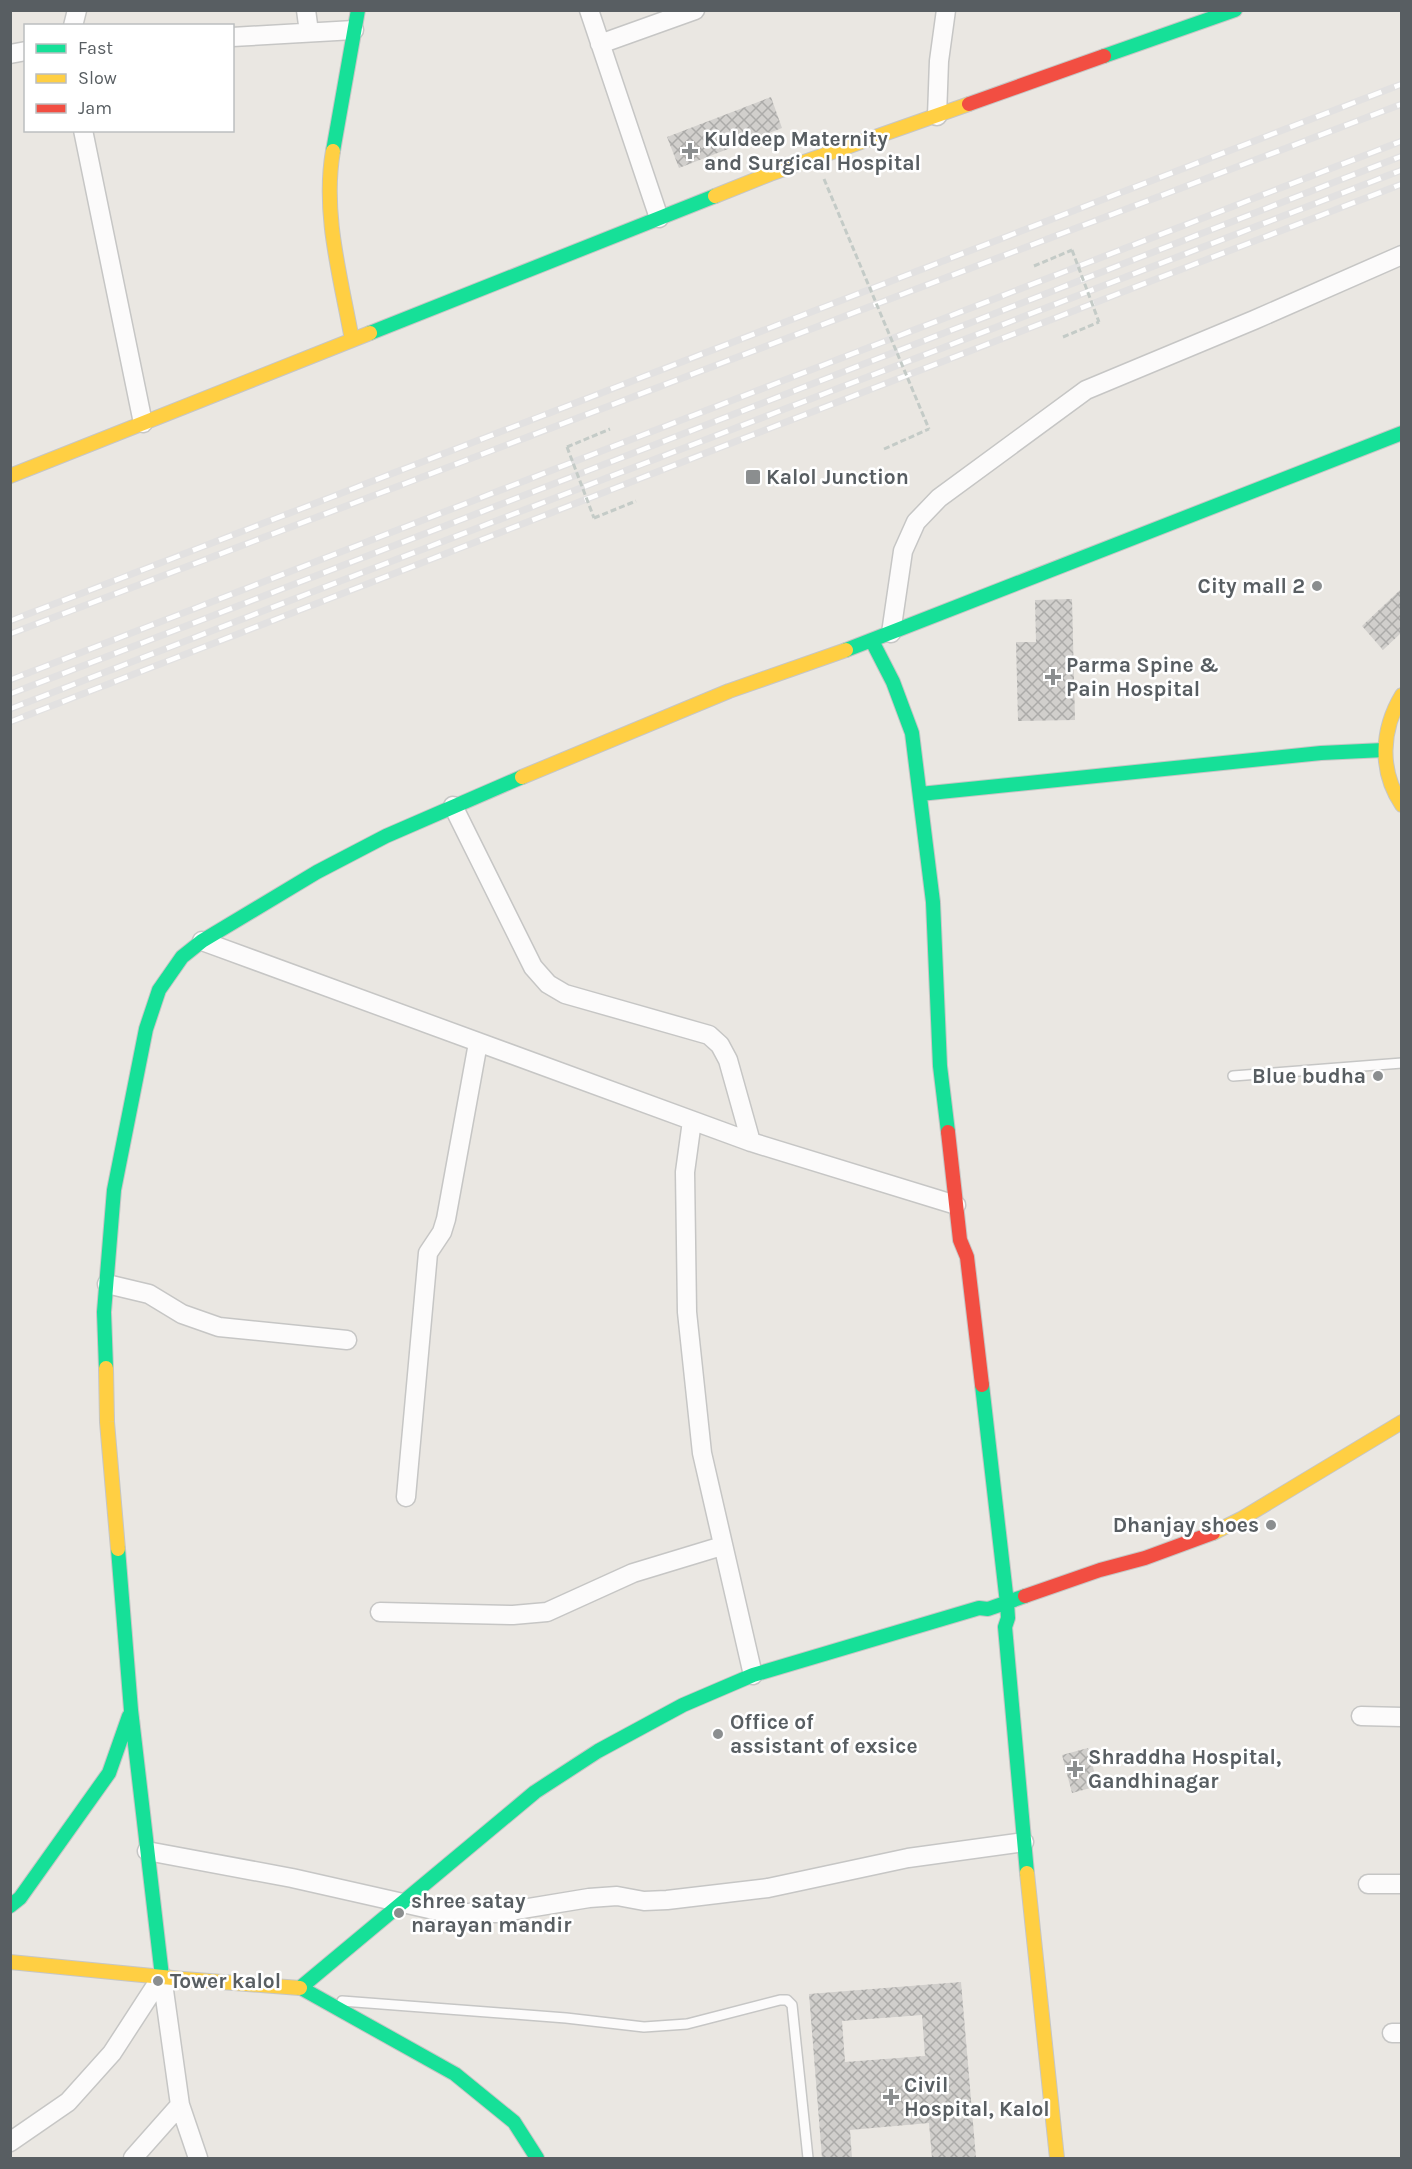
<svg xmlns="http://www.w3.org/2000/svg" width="1412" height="2169" viewBox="0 0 1412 2169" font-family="Karla,sans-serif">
<defs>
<pattern id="building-cross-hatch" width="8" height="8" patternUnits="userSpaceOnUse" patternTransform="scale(1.5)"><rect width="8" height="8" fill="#d1cfcc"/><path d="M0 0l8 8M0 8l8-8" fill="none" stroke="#acaba9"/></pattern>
</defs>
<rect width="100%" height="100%" fill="#eae7e2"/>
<!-- building -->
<path fill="url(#building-cross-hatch)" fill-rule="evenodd" d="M771,97L782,128L679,168L667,137Z
M1401,589V633L1383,650L1362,626Z
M1072,599L1075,720L1018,721L1016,642H1036L1035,600Z
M1088,1748L1098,1786L1072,1793L1062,1755Z
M961,1982L976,2158H932L929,2123L850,2130L852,2158H822L809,1994ZM922,2015L925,2056L845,2062L842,2021Z"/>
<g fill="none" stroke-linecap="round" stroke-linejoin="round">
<defs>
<path id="lane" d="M1233,1076L1402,1063
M342,2001L566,2018L644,2027L687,2024L780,2000H787L792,2005L808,2158"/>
<path id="street" d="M306,10L309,32
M589,10L659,218
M73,26L77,10
M232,37L354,30
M600,44L695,10
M10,54L26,51
M937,116L939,61L946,10
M83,130L143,423
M891,633L903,551L916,522L939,498L1086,390L1254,320L1402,255
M453,806L533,967L548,984L565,994L709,1035L720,1045L728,1060L751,1142
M202,941L751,1142L956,1205
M692,1121L685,1172L687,1312L702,1453L753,1675
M107,1284L149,1294L182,1314L219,1327L347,1340
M406,1497L428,1253L442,1232L446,1219L478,1043
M380,1612L513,1615L547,1612L633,1573L722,1546
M1361,1716L1402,1717
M147,1851L292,1878L447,1913H498L589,1898L617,1896L644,1901L667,1900L768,1888L908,1858L1024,1842
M1368,1884H1402
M162,1976L180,2105L198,2158
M1392,2033H1402
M10,2142L68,2102L112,2053L162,1976
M133,2158L180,2105"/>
<path id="fast" d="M1104,56L1235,10
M333,151L358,10
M370,333L715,196
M872,641L893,682L912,733L933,902L940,1066L948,1132
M846,650L1402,433
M920,794L1321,753L1384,750
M106,1368L104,1312L114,1190L146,1029L159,990L182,957L202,941L317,872L386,836L522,777
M982,1385L1007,1603L1008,1618L1005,1627L1027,1873
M118,1549L131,1710L162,1976
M10,1906L20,1898L109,1773L129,1716
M300,1988L535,1792L598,1751L683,1705L753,1675L979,1608L988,1609L1025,1596
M301,1988L455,2074L514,2122L537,2158"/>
<path id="slow" d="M333,151C322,214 341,278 352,340
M715,196L770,174L969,104
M10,476L370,333
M1402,695C1381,730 1379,771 1402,805
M522,777L729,691L846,650
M106,1368L107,1422L118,1549
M1213,1533L1241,1519L1402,1422
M1027,1873L1057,2158
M10,1962L183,1979L300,1988"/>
<path id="jam" d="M969,104L1104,56
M948,1132L960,1240L967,1257L982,1385
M1025,1596L1100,1570L1145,1558L1213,1533"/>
</defs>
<!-- lane casing -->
<use href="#lane" stroke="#c6c6c5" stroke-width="12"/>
<!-- street casing -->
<use href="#street" stroke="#c6c6c5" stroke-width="21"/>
<!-- fast casing -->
<use href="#fast" stroke="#c6c6c5" stroke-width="16"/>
<!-- slow casing -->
<use href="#slow" stroke="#c6c6c5" stroke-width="16"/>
<!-- jam casing -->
<use href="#jam" stroke="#c6c6c5" stroke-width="16"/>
<!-- path -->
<path stroke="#c4cbc7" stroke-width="3" stroke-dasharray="6 3" stroke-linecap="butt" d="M1034,266L1072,250
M1063,337L1099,322
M567,447L610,429
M884,449L929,429
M594,518L636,501"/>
<!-- lane -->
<use href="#lane" stroke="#fcfbfb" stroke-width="9"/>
<!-- street -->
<use href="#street" stroke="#fcfbfb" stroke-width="18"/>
<!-- fast -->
<use href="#fast" stroke="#16e098" stroke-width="14"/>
<!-- slow -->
<use href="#slow" stroke="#ffcf43" stroke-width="14"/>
<!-- jam -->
<use href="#jam" stroke="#f24e42" stroke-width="14"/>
<defs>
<path id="rail" d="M10,621L1402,84
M10,634L1402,104
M10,680L1402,141
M10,694L1402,156
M10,709L1402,170
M10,722L1402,184"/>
</defs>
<!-- rail casing -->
<use href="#rail" stroke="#e2e1e1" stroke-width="7"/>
<!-- rail -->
<use href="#rail" stroke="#fff" stroke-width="4.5" stroke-dasharray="14" stroke-linecap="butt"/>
<!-- path-bridge -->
<path stroke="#c4cbc7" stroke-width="3" stroke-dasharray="6 3" stroke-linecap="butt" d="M824,179L929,429
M1072,250L1099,322
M567,447L594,518"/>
</g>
<!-- markers -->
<g fill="#8b8e8f" stroke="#fff" stroke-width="2">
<path d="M687 142h6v6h6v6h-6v6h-6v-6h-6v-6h6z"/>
<rect x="745" y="469" width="16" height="16" rx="3"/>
<circle cx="1317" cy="586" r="6"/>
<path d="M1050 668h6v6h6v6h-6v6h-6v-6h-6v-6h6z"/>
<circle cx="1378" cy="1076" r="6"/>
<circle cx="1271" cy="1525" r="6"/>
<circle cx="718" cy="1734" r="6"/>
<path d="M1072 1760h6v6h6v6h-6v6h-6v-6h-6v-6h6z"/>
<circle cx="399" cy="1913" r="6"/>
<circle cx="158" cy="1981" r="6"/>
<path d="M888 2088h6v6h6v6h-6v6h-6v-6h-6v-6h6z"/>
</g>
<g text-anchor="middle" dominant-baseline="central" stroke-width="5" stroke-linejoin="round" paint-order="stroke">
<!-- poi labels -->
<g font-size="21" font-weight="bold" fill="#585e62" stroke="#fff" text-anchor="start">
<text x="704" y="139">Kuldeep Maternity<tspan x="704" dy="24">and Surgical Hospital</tspan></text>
<text x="766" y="477">Kalol Junction</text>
<text x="1305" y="586" text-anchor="end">City mall 2</text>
<text x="1066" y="665">Parma Spine &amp;<tspan x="1066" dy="24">Pain Hospital</tspan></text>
<text x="1366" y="1076" text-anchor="end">Blue budha</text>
<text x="1259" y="1525" text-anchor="end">Dhanjay shoes</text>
<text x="730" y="1722">Office of<tspan x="730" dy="24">assistant of exsice</tspan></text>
<text x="1088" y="1757">Shraddha Hospital,<tspan x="1088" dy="24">Gandhinagar</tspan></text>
<text x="411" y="1901">shree satay<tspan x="411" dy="24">narayan mandir</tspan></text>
<text x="170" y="1981">Tower kalol</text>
<text x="904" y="2085">Civil<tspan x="904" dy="24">Hospital, Kalol</tspan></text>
</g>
</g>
<!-- border -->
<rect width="1412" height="2169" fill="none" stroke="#585e62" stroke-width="24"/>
<!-- legend -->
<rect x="24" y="24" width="210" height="108" fill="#ffffff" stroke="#bcbfc0" stroke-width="1.5"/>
<rect x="36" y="44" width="30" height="9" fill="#16e098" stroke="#bcbfc0" stroke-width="1.5"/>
<text x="78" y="54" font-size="18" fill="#585e62">Fast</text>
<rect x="36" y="74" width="30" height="9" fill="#ffcf43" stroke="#bcbfc0" stroke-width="1.5"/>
<text x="78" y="84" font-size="18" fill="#585e62">Slow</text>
<rect x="36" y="104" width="30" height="9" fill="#f24e42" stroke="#bcbfc0" stroke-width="1.5"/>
<text x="78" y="114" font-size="18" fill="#585e62">Jam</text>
</svg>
